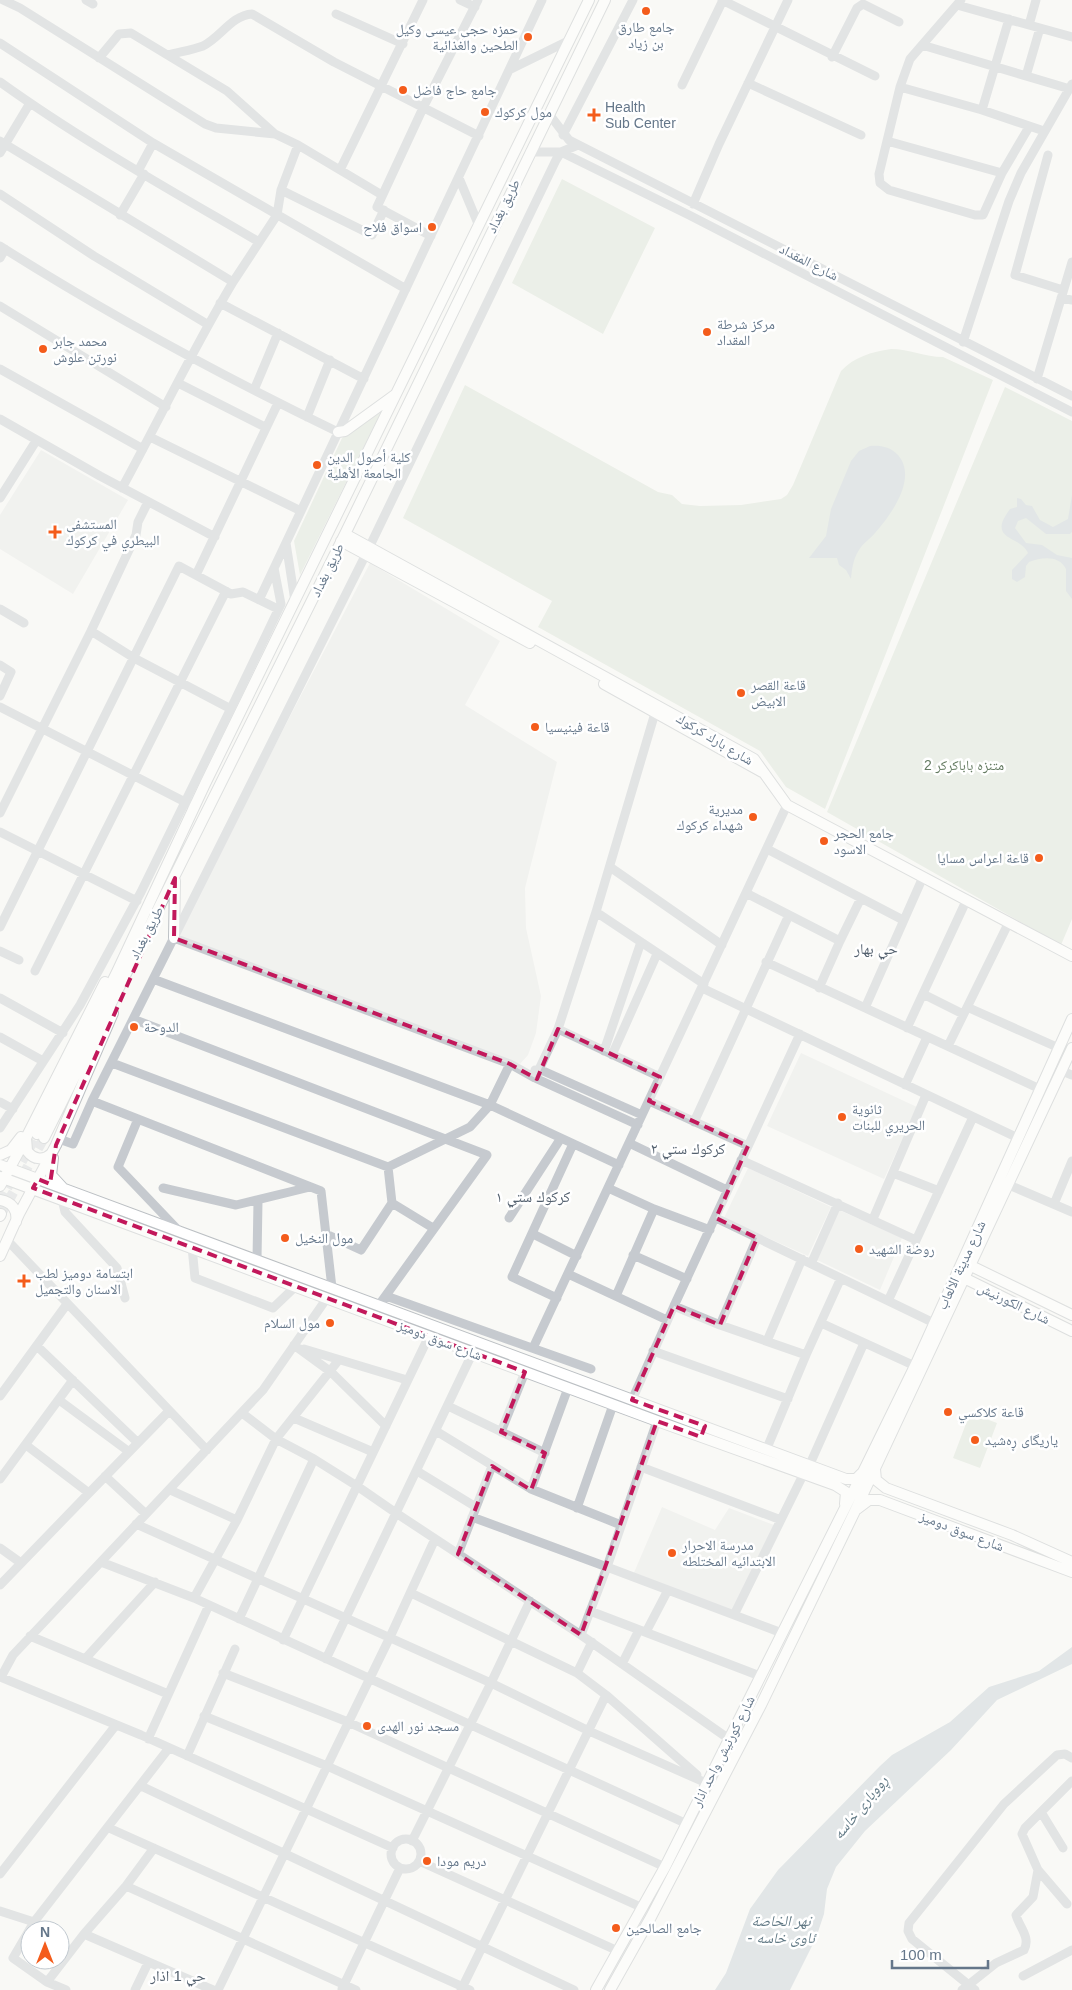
<svg xmlns="http://www.w3.org/2000/svg" width="1072" height="1990" viewBox="0 0 1072 1990" font-family="Helvetica,'Noto Naskh Arabic',sans-serif">
<rect width="100%" height="100%" fill="#f9f9f6"/>
<!-- built -->
<path fill="#e7e8e7" d="M41,450L128,500L73,594L0,549V515Z
M370,563L500,641L465,705L557,762L525,888L526,928L541,996L536,1033L528,1055L520,1064L175,937Z
M801,1053L917,1107L884,1179L767,1126Z
M748,1168L831,1207L808,1256L724,1218Z
M839,1210L902,1238L880,1290L815,1259Z
M662,1507L715,1530L729,1508L774,1525L733,1612L633,1575Z"/>
<!-- green -->
<path fill="#dae2d7" d="M562,179L655,228L603,334L512,283Z
M891,349C909,349 925,357 943,357L993,380L825,809L786,787L760,751L538,627L552,601L403,518L465,385L658,492L672,495L682,504L700,506L741,505L781,499L787,495L793,485L841,371C854,357 871,352 891,349Z
M1005,387L1072,421V919L1061,945L827,812Z
M381,412L300,575L294,541L342,438Z
M970,1413L997,1423L980,1468L953,1458Z"/>
<!-- water -->
<path fill="#c5cfd5" d="M870,446C880,445 891,447 898,455C918,478 891,515 875,533C870,539 863,543 859,550C853,559 852,569 851,579L846,570L839,565L837,558H809L826,536L831,509L851,461L859,451Z
M1072,495V532L1070,534H1046L1026,518L1018,521L1015,528L1026,543L1042,545L1057,555L1072,558V599L1066,591V569C1059,555 1042,557 1029,562L1026,566L1025,577L1017,582L1012,579V570L1028,553C1020,535 986,541 1010,509L1017,507V498L1021,499L1026,505L1032,506L1040,520L1053,527L1068,519Z
M1072,1647V1664L997,1700L951,1750L865,1831L836,1867L827,1889L824,1914L816,1938L790,1990H715L726,1973L750,1909L778,1870L880,1766L892,1755L950,1722L989,1687L1039,1671Z"/>
<g fill="none" stroke-linecap="round" stroke-linejoin="round">
<!-- major-tunnel -->
<path stroke="#d4d8db" stroke-width="10" stroke-dasharray="10 5" stroke-linecap="butt" d="M0,1201L37,1134
M1,1214L44,1138"/>
<defs>
<path id="major" d="M338,432L345,431L396,394
M345,534L754,759L787,805L1072,956
M341,541L530,643
M604,684L762,772
M174,938L175,881
M37,1134L117,972L205,784L589,0
M44,1138L345,534L605,0
M52,1153C44,1161 34,1160 27,1151L26,1138L105,982
M0,1155L11,1150L21,1137
M53,1158L51,1175L62,1187
M0,1165L846,1479H856L862,1473
M0,1177L657,1421L835,1485L846,1492L845,1504
M0,1186L25,1140
M0,1200C12,1202 18,1210 16,1222
M0,1216L1,1214
M0,1256L19,1214L56,1145L113,1013
M965,1263L1072,1315
M960,1276L1072,1331
M875,1469L876,1480L886,1488L1012,1535L1072,1562
M857,1509L869,1500H880L1072,1572
M596,1990L665,1867L866,1466L915,1366L1072,1019
M610,1990L651,1917L761,1705L855,1511L1072,1048"/>
</defs>
<!-- major casing -->
<use href="#major" stroke="#bcc0c4" stroke-width="12"/>
<!-- minor -->
<path stroke="#c6cacf" stroke-width="9" d="M3,0L20,8L205,124L216,128L275,134L298,145L382,195
M86,0L93,4
M460,0L475,7
M722,0L875,76
M961,0L910,59L900,87L879,174L880,183L889,190L975,215H983L1002,173L1029,127
M957,5L1072,37
M336,14L403,44
M1029,25L1036,0
M0,43L153,143L406,289
M922,45L1070,89
M168,55C179,52 192,50 203,46C220,38 232,15 252,14L334,62L479,136
M832,57L857,8L863,4L899,22
M99,58L119,34L131,33L227,91L275,134
M511,69L570,40
M1026,76L1040,28
M0,82C82,141 172,191 259,242
M748,83L861,135
M682,85L723,0
M900,87L982,110L1044,131
M982,110L1009,19
M549,114L569,140L1072,396
M563,135L633,0
M0,141L233,282L277,215L281,190L298,145
M887,141L1002,173
M530,152H561L689,215L1072,412
M0,153L30,103
M1048,155L1015,275L1063,290
M340,170L423,0
M138,171L153,143
M459,178L479,226
M281,190L372,235L384,210
M0,194L94,256L207,324
M693,204L719,144L788,0
M120,215L144,174
M431,236L377,207L423,108L478,0
M0,246C109,315 222,376 338,432
M0,258L5,249
M1061,298L1072,300
M220,303L364,379
M0,306L166,407
M963,342L1009,201L1021,173L1072,84
M0,369L143,449
M1037,379L1072,262
M178,383L265,427
M254,390L278,333
M307,417L330,360
M0,419L100,476L215,537
M150,437L301,511
M122,488C159,420 193,349 233,282
M0,498L36,441
M286,543L295,601
M196,575L278,403
M259,600L542,0
M0,609L24,623
M91,631L134,658L231,709
M0,665L11,672L0,696
M0,707L189,804
M0,813L91,631L136,535L138,522L148,502
M0,832L137,901
M767,849L903,920
M610,867L722,945
M746,893L840,941L819,988
M596,912L704,984
M0,927L179,566L231,594L243,592L278,609
M174,938L510,1064L535,1078L638,1125
M840,941L861,898
M0,951L19,960
M766,962L1040,1089
M35,971L226,591
M153,979L490,1105L619,1165
M702,988L1018,1138
M923,994L963,1014
M0,998L63,1033
M967,1007L1059,1048
M865,1008L923,877
M133,1019L487,1155L379,1305
M907,1028L967,899
M558,1029L660,1077
M0,1037L43,1061
M948,1046L1009,922
M604,1051L641,942
M612,1055L657,954
M112,1063L388,1167L470,1127L490,1105L510,1064
M535,1070H541L642,1115
M1062,1071L1072,1075
M535,1078L558,1029L596,912L655,713
M905,1085L927,1037
M92,1101L321,1191L332,1288
M649,1101L748,1146
M0,1102L13,1109
M138,1119L118,1167L180,1232
M694,1122L789,915
M0,1128L80,1005L141,892L235,700L281,604L274,568
M59,1139L73,1144L92,1101L366,554L556,160L561,152L578,145
M629,1143L727,1190
M741,1160L916,1240
M893,1173L939,1191
M1009,1185L1072,1212
M163,1188L236,1205L310,1187
M608,1188L654,1209L710,1230
M62,1199L65,1212L117,1268L125,1298
M392,1203L433,1228
M1054,1204L1072,1161
M509,1218L561,1138
M716,1218L934,1323
M873,1219L926,1095
M326,1234L361,1250L392,1203L388,1167
M533,1234L577,1256
M757,1238L720,1325L806,1355L767,1448
M8,1241L207,1450
M192,1247L195,1278L273,1308L296,1286
M633,1255L687,1279
M257,1259L258,1201
M811,1264L838,1203
M568,1274L667,1320
M386,1296L591,1369
M616,1296L654,1209
M557,1298L512,1277L573,1144
M888,1301L973,1117
M674,1306L800,1034
M821,1323L915,1366
M767,1341L802,1259
M294,1345L331,1372L386,1426
M37,1346L137,1442
M533,1348L787,805
M304,1349L407,1380
M653,1351L788,1399
M806,1355L841,1278
M0,1396L67,1304
M59,1400L128,1451
M632,1400L674,1306L720,1325
M448,1406L545,1453
M242,1413L276,1439L314,1459L357,1486L283,1640
M294,1418L373,1452
M657,1421L607,1567L782,1633
M436,1431L531,1489L621,1525
M501,1432L525,1372
M810,1464L864,1343
M641,1467L781,1520
M417,1471L476,1507
M105,1476L146,1514
M0,1479L73,1380
M531,1489L568,1388
M170,1490L237,1520
M89,1493L169,1411
M577,1508L613,1405
M472,1517L607,1567L581,1635L396,1513L473,1352
M136,1524L491,1683L530,1601
M0,1548L21,1563
M458,1554L492,1466
M101,1562L194,1598L687,1824
M155,1582L85,1659L168,1694
M0,1585L89,1493L26,1445
M411,1593L577,1673L606,1695L697,1775
M194,1598L237,1520L276,1439L338,1361
M590,1611L760,1676
M734,1615L804,1473
M239,1619L314,1459
M646,1632L668,1590
M581,1635L729,1739
M30,1636L85,1659
M326,1659L396,1513L357,1486L429,1336
M622,1664L639,1630
M223,1673L348,1722L665,1867
M577,1673L592,1642
M0,1677L141,1735L393,1848
M1,1677L13,1655L263,1390L327,1298
M204,1716L327,1766L643,1908
M148,1739L209,1605
M187,1756L235,1649
M141,1786L574,1990
M1041,1812L1063,1848
M109,1828L470,1990
M391 1854a15 15 0 1 1 30 0a15 15 0 1 1-30 0Z
M412,1841L491,1683L589,1731L704,1782
M154,1848L126,1886L84,1934L213,1990
M419,1861L618,1951
M0,1874L116,1725
M126,1886L356,1990
M1067,1904L1038,1870L1022,1834L1025,1828L1072,1781
M0,1911L34,1922
M1023,1976L1072,1950
M47,1982L84,1934
M342,1989L400,1868
M66,1990L47,1982L13,1958L34,1922L169,1748
M135,1990L148,1963
M218,1990L390,1637L435,1539
M461,1990L606,1695
M962,1990L996,1963L1024,1950C1031,1937 1019,1927 1016,1915L1033,1897L1038,1870
M975,1990L912,1939L908,1931L909,1923L1004,1804L1057,1755L1065,1754L1072,1758"/>
<!-- major -->
<use href="#major" stroke="#fff" stroke-width="10"/>
</g>
<!-- marked area -->
<path d="M0 0H1072V1990H0ZM175,878L174,938L510,1064L537,1079L558,1029L660,1077L649,1101L748,1146L716,1218L757,1238L720,1325L674,1306L632,1400L705,1426L701,1437L657,1421L581,1635L458,1554L492,1466L531,1490L545,1453L501,1432L525,1372L33,1188L38,1179L50,1184L56,1145Z" fill="#f9f9f6" fill-opacity=".55" fill-rule="evenodd"/>
<path fill="none" stroke="#c2185b" stroke-width="4" stroke-dasharray="10 6" stroke-linejoin="round" d="M175,878L174,938L510,1064L537,1079L558,1029L660,1077L649,1101L748,1146L716,1218L757,1238L720,1325L674,1306L632,1400L705,1426L701,1437L657,1421L581,1635L458,1554L492,1466L531,1490L545,1453L501,1432L525,1372L33,1188L38,1179L50,1184L56,1145Z"/>
<!-- markers -->
<g fill="#f45c1b" stroke="#fff" stroke-width="2">
<circle cx="646" cy="11" r="5"/>
<circle cx="528" cy="37" r="5"/>
<circle cx="403" cy="90" r="5"/>
<circle cx="485" cy="112" r="5"/>
<path d="M591.5 107.5h5v5h5v5h-5v5h-5v-5h-5v-5h5z"/>
<circle cx="432" cy="227" r="5"/>
<circle cx="707" cy="332" r="5"/>
<circle cx="43" cy="349" r="5"/>
<circle cx="317" cy="465" r="5"/>
<path d="M52.5 524.5h5v5h5v5h-5v5h-5v-5h-5v-5h5z"/>
<circle cx="741" cy="693" r="5"/>
<circle cx="535" cy="727" r="5"/>
<circle cx="753" cy="817" r="5"/>
<circle cx="824" cy="841" r="5"/>
<circle cx="1039" cy="858" r="5"/>
<circle cx="134" cy="1027" r="5"/>
<circle cx="842" cy="1117" r="5"/>
<circle cx="285" cy="1238" r="5"/>
<circle cx="859" cy="1249" r="5"/>
<path d="M21.5 1273.5h5v5h5v5h-5v5h-5v-5h-5v-5h5z"/>
<circle cx="330" cy="1323" r="5"/>
<circle cx="948" cy="1412" r="5"/>
<circle cx="975" cy="1440" r="5"/>
<circle cx="672" cy="1553" r="5"/>
<circle cx="367" cy="1726" r="5"/>
<circle cx="427" cy="1861" r="5"/>
<circle cx="616" cy="1928" r="5"/>
</g>
<g text-anchor="middle" dominant-baseline="central" stroke-width="5" stroke-linejoin="round" paint-order="stroke">
<!-- poi labels -->
<g font-size="14" fill="#65778a" stroke="#fff" text-anchor="start">
<text x="646" y="27" text-anchor="middle">جامع طارق<tspan x="646" dy="16">بن زياد</tspan></text>
<text x="518" y="29" text-anchor="end">حمزه حجي عيسى وكيل<tspan x="518" dy="16">الطحين والغذائية</tspan></text>
<text x="413" y="90">جامع حاج فاضل</text>
<text x="605" y="107">Health<tspan x="605" dy="16">Sub Center</tspan></text>
<text x="495" y="112">مول كركوك</text>
<text x="422" y="227" text-anchor="end">اسواق فلاح</text>
<text x="717" y="324">مركز شرطة<tspan x="717" dy="16">المقداد</tspan></text>
<text x="53" y="341">محمد جابر<tspan x="53" dy="16">نورتن علوش</tspan></text>
<text x="327" y="457">كلية أصول الدين<tspan x="327" dy="16">الجامعة الأهلية</tspan></text>
<text x="66" y="524">المستشفى<tspan x="66" dy="16">البيطري في كركوك</tspan></text>
<text x="751" y="685">قاعة القصر<tspan x="751" dy="16">الابيض</tspan></text>
<text x="545" y="727">قاعة فينيسيا</text>
<text x="743" y="809" text-anchor="end">مديرية<tspan x="743" dy="16">شهداء كركوك</tspan></text>
<text x="834" y="833">جامع الحجر<tspan x="834" dy="16">الاسود</tspan></text>
<text x="1029" y="858" text-anchor="end">قاعة اعراس مسايا</text>
<text x="144" y="1027">الدوحة</text>
<text x="852" y="1109">ثانوية<tspan x="852" dy="16">الحريري للبنات</tspan></text>
<text x="295" y="1238">مول النخيل</text>
<text x="869" y="1249">روضة الشهيد</text>
<text x="35" y="1273">ابتسامة دوميز لطب<tspan x="35" dy="16">الاسنان والتجميل</tspan></text>
<text x="320" y="1323" text-anchor="end">مول السلام</text>
<text x="958" y="1412">قاعة كلاكسي</text>
<text x="985" y="1440">یاریگای ڕەشید</text>
<text x="682" y="1545">مدرسة الاحرار<tspan x="682" dy="16">الابتدائيه المختلطه</tspan></text>
<text x="377" y="1726">مسجد نور الهدى</text>
<text x="437" y="1861">دريم مودا</text>
<text x="626" y="1928">جامع الصالحين</text>
</g>
<!-- street labels -->
<g font-size="14" fill="#65778a" stroke="#fff">
<text transform="translate(503 206) rotate(-64)">طريق بغداد</text>
<text transform="translate(809 262) rotate(27)">شارع المقداد</text>
<text transform="translate(327 570) rotate(-64)">طريق بغداد</text>
<text transform="translate(715 739) rotate(31)">شارع بارك كركوك</text>
<text transform="translate(146 933) rotate(-63)">طريق بغداد</text>
<text transform="translate(961 1265) rotate(-65)">شارع مدينة الالعاب</text>
<text transform="translate(1014 1303) rotate(26)">شارع الكورنيش</text>
<text transform="translate(440 1340) rotate(21)">شارع سوق دوميز</text>
<text transform="translate(962 1531) rotate(21)">شارع سوق دوميز</text>
<text transform="translate(723 1751) rotate(-63)">شارع كورنيش واحد اذار</text>
</g>
<!-- park labels -->
<g font-size="14" fill="#647b61" stroke="#fff">
<text x="964" y="765">متنزه باباكركر 2</text>
</g>
<!-- neighbourhood labels -->
<g font-size="15" fill="#54616f" stroke="#fff">
<text x="876" y="948">حي بهار</text>
<text x="688" y="1148">كركوك ستي ٢</text>
<text x="533" y="1196">كركوك ستي ١</text>
<text x="178" y="1975">حي 1 اذار</text>
</g>
<!-- water labels -->
<g font-size="15" font-style="italic" fill="#617985" stroke="#fff">
<text transform="translate(860 1807) rotate(-51)">ڕووباری خاسە</text>
<text x="781" y="1920">نهر الخاصة<tspan x="781" dy="17">- ئاوی خاسە</tspan></text>
</g>
</g>
<!-- north arrow -->
<g transform="translate(45 1945)"><circle r="24" fill="#ffffff" stroke="#c1c9d0"/>
<path d="M0-4L9 19L0 12L-9 19Z" fill="#f45c1b"/>
<text y="-8" font-size="14" font-weight="bold" text-anchor="middle" fill="#65778a">N</text>
</g>
<!-- scale -->
<path d="M892 1960v8h96v-8" fill="none" stroke="#65778a" stroke-width="2.5"/>
<text x="900" y="1960" font-size="15" fill="#65778a" stroke="#ffffff" stroke-width="4" paint-order="stroke">100 m</text>
</svg>
